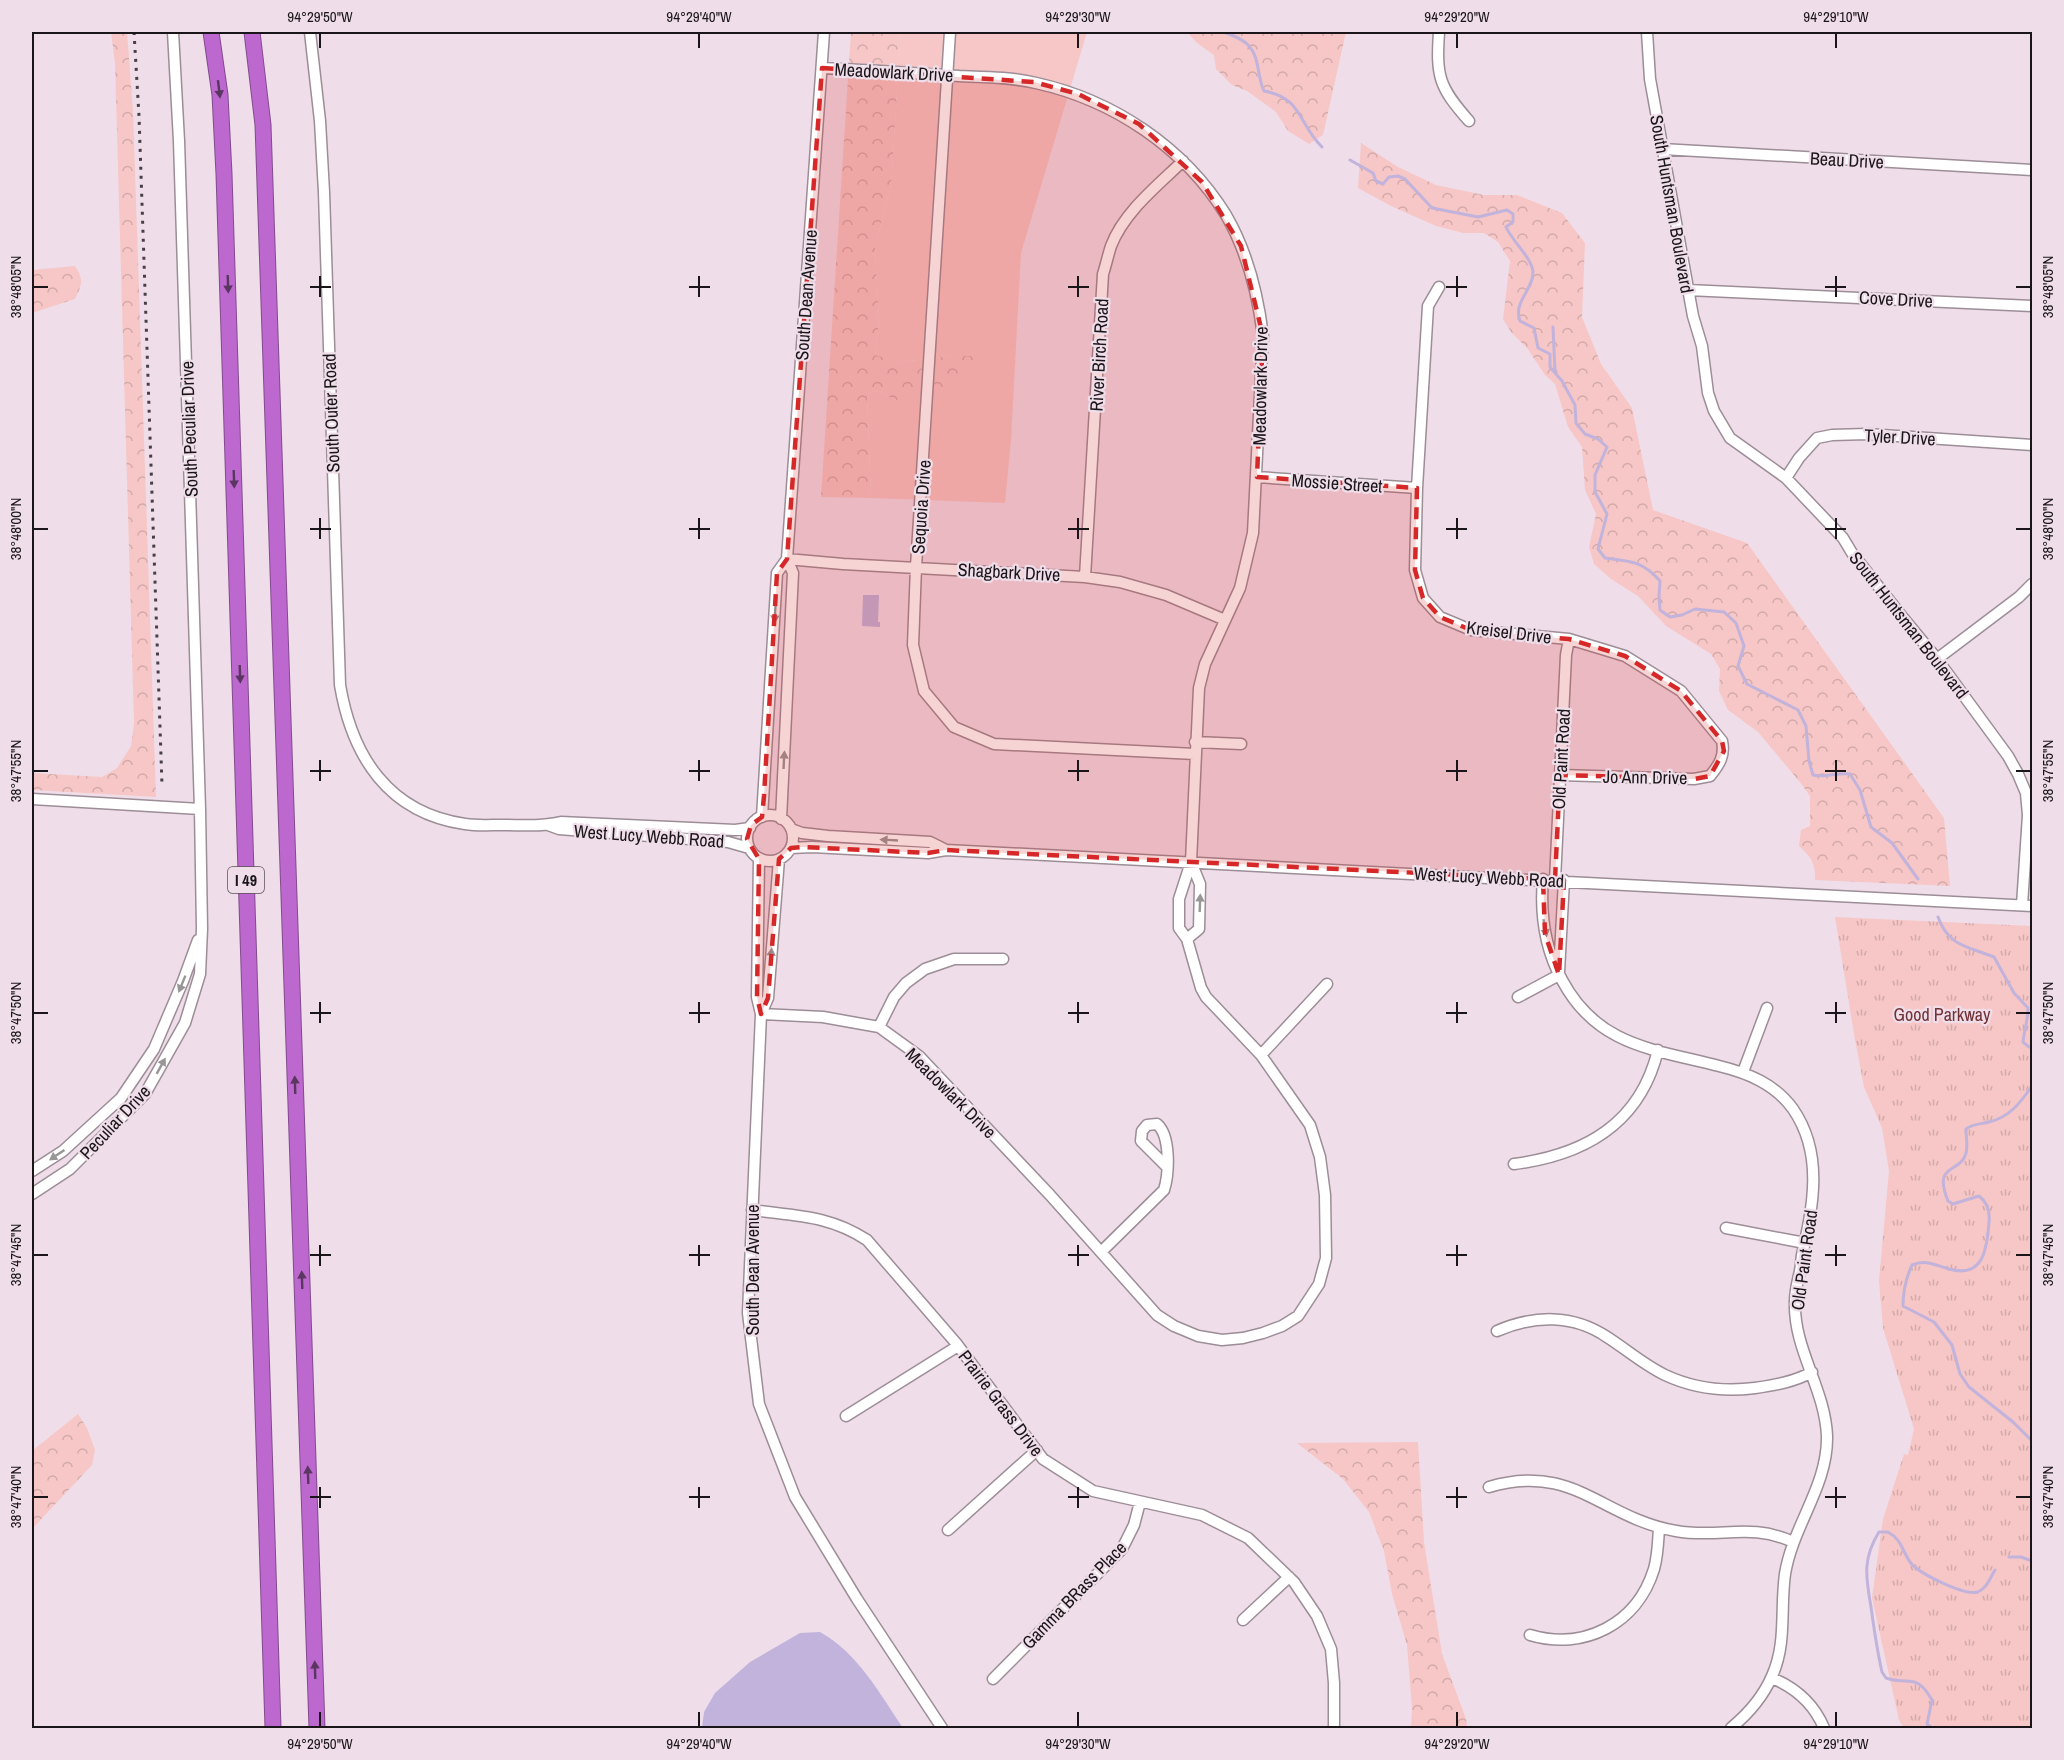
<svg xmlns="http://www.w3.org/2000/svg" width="2064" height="1760" viewBox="0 0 2064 1760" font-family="'Archivo Narrow',sans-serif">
<defs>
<pattern id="forest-crowns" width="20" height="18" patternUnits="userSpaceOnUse" patternTransform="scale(1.5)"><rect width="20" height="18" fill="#f6c7c6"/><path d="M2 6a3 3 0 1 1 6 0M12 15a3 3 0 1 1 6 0" fill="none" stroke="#d2aaa9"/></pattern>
<pattern id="park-tufts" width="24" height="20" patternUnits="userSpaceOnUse" patternTransform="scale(1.5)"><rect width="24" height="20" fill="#f6c7c6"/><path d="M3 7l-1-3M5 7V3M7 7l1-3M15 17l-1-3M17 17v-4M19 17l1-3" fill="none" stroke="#d2aaa9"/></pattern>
</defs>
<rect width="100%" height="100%" fill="#efdee9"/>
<!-- green -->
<path fill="#f6c7c6" d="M901,32H1087L1021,253L1011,440L1005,503L871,498L867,394L876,391L896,400L971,356H950L901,362L875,356L879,321L875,247L891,185Z"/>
<!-- forest -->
<path fill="url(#forest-crowns)" d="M111,32H127L133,111L156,797L32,790V773L102,777L117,768L131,746L134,724L115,63Z
M851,32H901L891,185L875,247L879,321L875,355L901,362L950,356H971L978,362L974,370L949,391L896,400L876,391L867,394L871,498L821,497Z
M1187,32H1346L1323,135L1309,144L1288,131L1276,112L1247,91L1232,85L1216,69L1214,55L1197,43Z
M1361,143L1398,167L1436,185L1484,195H1517L1562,213L1585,243L1582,317L1601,364L1632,408L1653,510L1747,543L1944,818L1950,886L1815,880C1816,864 1811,857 1799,846L1801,830L1810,826V796L1799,781L1758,732L1728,710L1719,691L1720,669L1711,654L1666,626L1638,596L1611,579L1594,564L1589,547L1596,514L1585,490L1582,447L1568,427L1555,384L1545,375L1527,348L1511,332L1503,319L1510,261L1498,242L1484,233H1463L1436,226L1391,206L1358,188Z
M75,266C84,279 82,285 75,299L32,313V270Z
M78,1414L87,1428L95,1450L92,1465L32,1529V1451Z
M1418,1442L1424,1542L1442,1654L1466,1719L1467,1728H1411L1412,1708L1407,1645L1392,1594L1384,1551L1369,1512L1343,1479L1297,1443Z"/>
<!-- park -->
<path fill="url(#park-tufts)" d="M1835,917L2032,926V1728H1904L1899,1720L1872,1598L1883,1519L1904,1454L1908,1455L1914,1429L1883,1328L1879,1281L1889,1171L1882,1128L1864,1087L1854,1034Z"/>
<!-- water -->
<path fill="#c1b3db" d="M863,595H879L878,622H880V627L862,626Z
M820,1632C858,1653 880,1694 903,1728H702L704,1712L715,1693L750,1662L800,1633Z"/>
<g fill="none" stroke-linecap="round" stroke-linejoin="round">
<!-- stream -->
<path stroke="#c1b3db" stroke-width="3" d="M1224,32C1231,35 1244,39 1249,46C1260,58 1257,77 1264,91C1303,98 1298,124 1322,147
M1350,160L1373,173L1376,181L1383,184L1389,177L1398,176L1405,179L1432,208L1478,217L1507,210L1513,214V222L1506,227C1512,241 1532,258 1533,272C1533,291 1513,301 1520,321L1534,328L1538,348L1550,354V367L1562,381L1575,405L1576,423L1585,434L1598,439L1607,447L1595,475V492L1607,514L1598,549L1605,558C1630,561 1643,561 1660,581L1659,596L1660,610L1670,617L1682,615L1695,609L1724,612L1736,623L1744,646L1738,666L1747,684L1798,710L1806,726L1809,761L1813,775C1827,778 1836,772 1850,774L1860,790L1871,827L1892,843L1918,879
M1553,327L1555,372
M1938,917C1949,947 1967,946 1994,957L2014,993L2028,1008C2028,1020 2024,1031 2023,1042L2029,1047H2032
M2032,1086C2020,1103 2010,1117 1989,1122C1981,1124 1972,1124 1966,1129C1966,1136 1968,1146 1966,1153C1961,1174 1932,1162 1948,1201L1953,1204L1979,1196C1987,1202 1990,1212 1989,1222C1987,1248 1984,1279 1949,1269C1935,1265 1926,1259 1912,1265C1906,1278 1903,1292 1903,1306L1934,1322L1952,1345L1960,1374L1969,1387L2013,1422L2032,1441
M2009,1557H2021L2032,1561
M1932,1728L1927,1724L1932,1700C1916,1672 1910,1686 1886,1678L1882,1672C1877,1650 1874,1629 1871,1607C1866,1578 1862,1559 1879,1532H1888C1901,1539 1902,1550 1910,1562C1918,1573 1964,1596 1978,1592C1987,1588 1990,1578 1995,1570"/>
<defs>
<path id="minor" d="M310,32L320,121L324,192L340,685C352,756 388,813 465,824C477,826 490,825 502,825C522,825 542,827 561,822L735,830L750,828
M950,32L916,567L913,645L924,691L954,727L994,744L1195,754
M1439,32C1436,77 1439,87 1469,121
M1647,32L1650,79L1693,316L1702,346L1708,393L1714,411L1730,438L1786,478L1843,538L1852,553L1904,619L1937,659L2008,756L2018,774L2026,793L2028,815L2022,905
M1662,149L2032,170
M1439,287L1428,306L1417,488L1415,570L1423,598L1440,617L1471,630L1569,639L1625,656L1681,691L1722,741C1725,755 1720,764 1710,776L1694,779L1560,775
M1688,290L2032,306
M1257,477L1417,488
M1786,478L1799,458L1817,438L1832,435L1867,434L2032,445
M787,559L843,564L1085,577L1120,582L1166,595L1225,620
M1085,577L1103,274C1106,265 1108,255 1111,246C1124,212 1157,186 1183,161
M1937,659L2019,597L2032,584
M1195,742L1241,744
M32,799L200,809
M747 838a23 23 0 1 1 46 0a23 23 0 1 1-46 0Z
M762,817L777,573L787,559
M781,819L793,573L787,559L824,32
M548,825L559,829L728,842L749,848
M791,829L802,833L828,836L930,842L946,850
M791,848L812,847L928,853L946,850L2032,906
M759,858L757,997L761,1014L748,1313L759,1404L795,1497L857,1599L942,1728
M1543,879C1540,914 1545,949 1562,980C1597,1046 1653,1049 1719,1066C1748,1073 1775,1084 1793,1109C1824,1154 1813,1206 1802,1255C1801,1261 1801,1269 1799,1275C1797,1284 1795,1292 1795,1301C1793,1349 1825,1388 1827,1436C1828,1486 1793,1525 1785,1574C1780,1609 1787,1643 1772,1676C1763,1697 1748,1714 1731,1728
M1555,880L1566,655L1569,639
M1187,939L1199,929L1200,884L1191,862
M1559,972L1564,880
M1518,997L1559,975
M761,1014L823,1017L879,1027L919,1056L1050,1195L1157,1315L1174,1326L1198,1336L1222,1340L1243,1338L1263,1333L1282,1326L1298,1316L1319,1284L1326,1258L1325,1195L1320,1157L1310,1125L1261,1055L1206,997L1201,988L1187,939L1179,928V899L1191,862L1199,688L1205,664L1240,588L1253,533L1263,336C1258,295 1247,251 1226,215C1184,147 1113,100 1036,83C1011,77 984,77 959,76C913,73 868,70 822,68
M761,1014L768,998L779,859
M879,1027L894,997L906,983L925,969L954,959H1003
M1261,1055L1327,984
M1743,1072L1767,1008
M1514,1164C1585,1155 1640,1124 1658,1050
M32,1171L63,1151L121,1098L154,1049L183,981L198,940
M32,1194L70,1169L145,1094L185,1023L200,974L202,929L200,809L179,141L173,32
M752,1210C795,1216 829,1215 867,1240L956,1343L1043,1459L1093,1491L1202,1515L1248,1538L1294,1582L1317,1616L1331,1649L1334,1683V1728
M1726,1228L1805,1243
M1101,1252L1164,1190C1169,1174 1171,1136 1157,1124L1147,1125L1142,1131L1141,1141L1166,1166
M1497,1331C1534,1315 1573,1314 1607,1337C1626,1349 1644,1365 1665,1375C1693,1388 1724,1392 1755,1388C1775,1385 1794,1382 1812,1372
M846,1416L958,1346
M1489,1487C1574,1462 1601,1518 1676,1531C1719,1539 1750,1522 1793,1542
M948,1530L1037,1450
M1243,1620L1289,1577
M1530,1635C1584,1651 1637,1624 1654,1569C1658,1555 1658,1542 1659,1528
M1772,1678C1796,1688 1814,1704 1824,1728
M993,1679L1122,1549L1134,1525L1140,1502"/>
<path id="highway" d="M211,32L220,95L224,174L273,1728
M252,32L263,125L317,1728"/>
</defs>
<!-- minor casing -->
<use href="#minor" stroke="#9c8d96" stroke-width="13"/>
<!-- highway casing -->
<use href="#highway" stroke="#834b8e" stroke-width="17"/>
<!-- minor -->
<use href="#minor" stroke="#fff" stroke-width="10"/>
<!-- highway -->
<use href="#highway" stroke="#bc68ce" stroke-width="15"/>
<!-- rail -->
<path stroke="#473f44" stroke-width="3" stroke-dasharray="3 6" stroke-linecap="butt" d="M134,32L139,116L162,785"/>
</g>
<!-- one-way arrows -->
<defs><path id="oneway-solid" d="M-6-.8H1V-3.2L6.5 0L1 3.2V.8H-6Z" transform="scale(1.5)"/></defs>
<g fill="#5b3661">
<use href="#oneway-solid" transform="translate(219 89) rotate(83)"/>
<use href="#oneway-solid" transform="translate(228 284) rotate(88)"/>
<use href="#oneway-solid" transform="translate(234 479) rotate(88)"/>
<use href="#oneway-solid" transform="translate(240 674) rotate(88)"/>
<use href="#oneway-solid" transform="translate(295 1085) rotate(-92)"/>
<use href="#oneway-solid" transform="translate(302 1280) rotate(-92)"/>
<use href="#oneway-solid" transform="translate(308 1475) rotate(-92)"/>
<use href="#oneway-solid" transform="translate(315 1670) rotate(-92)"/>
</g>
<g fill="#989697">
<use href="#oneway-solid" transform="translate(775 614) rotate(93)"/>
<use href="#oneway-solid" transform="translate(784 760) rotate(-87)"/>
<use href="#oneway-solid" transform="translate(889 840) rotate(-177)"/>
<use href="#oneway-solid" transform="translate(1200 903) rotate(-88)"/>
<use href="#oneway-solid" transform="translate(1545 928) rotate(80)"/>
<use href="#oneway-solid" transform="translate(771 957) rotate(-85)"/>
<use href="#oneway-solid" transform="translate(182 984) rotate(112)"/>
<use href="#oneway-solid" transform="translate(161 1066) rotate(-61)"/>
<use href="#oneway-solid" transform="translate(57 1155) rotate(146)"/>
</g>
<!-- marked area -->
<path fill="#d62828" fill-opacity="0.2" stroke="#d62828" stroke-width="4.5" stroke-dasharray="12 8" stroke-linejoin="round" d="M822,68L1034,82L1078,94L1139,124L1202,182L1241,246L1263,336L1257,477L1417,488L1415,570L1423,598L1440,617L1471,630L1569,639L1625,656L1681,691L1722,741L1724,751L1710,776L1694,779L1560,775L1555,880H1564L1559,975L1545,934L1543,879L946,850L928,853L802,847L791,848L779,859L768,998L761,1014L757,997L759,859L747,839L751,825L762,817L764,796L777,573L787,559Z"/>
<!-- ticks -->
<path fill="none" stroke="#1a1518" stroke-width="2" d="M320,33V48M699,33V48M1078,33V48M1457,33V48M1836,33V48M320,276V297M699,276V297M1078,276V297M1457,276V297M1836,276V297M33,287H48M310,287H331M689,287H710M1068,287H1089M1446,287H1467M1825,287H1846M2016,287H2031M320,518V539M699,518V539M1078,518V539M1457,518V539M1836,518V539M33,529H48M310,529H331M689,529H710M1068,529H1089M1446,529H1467M1825,529H1846M2016,529H2031M320,760V781M699,760V781M1078,760V781M1457,760V781M1836,760V781M33,771H48M310,771H331M689,771H710M1068,771H1089M1446,771H1467M1825,771H1846M2016,771H2031M320,1002V1023M699,1002V1023M1078,1002V1023M1457,1002V1023M1836,1002V1023M33,1013H48M310,1013H331M689,1013H710M1068,1013H1089M1446,1013H1467M1825,1013H1846M2016,1013H2031M320,1245V1266M699,1245V1266M1078,1245V1266M1457,1245V1266M1836,1245V1266M33,1255H48M310,1255H331M689,1255H710M1068,1255H1089M1446,1255H1467M1825,1255H1846M2016,1255H2031M320,1487V1508M699,1487V1508M1078,1487V1508M1457,1487V1508M1836,1487V1508M33,1497H48M310,1497H331M689,1497H710M1068,1497H1089M1446,1497H1467M1825,1497H1846M2016,1497H2031M320,1712V1727M699,1712V1727M1078,1712V1727M1457,1712V1727M1836,1712V1727"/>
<g text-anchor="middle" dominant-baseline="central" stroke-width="4.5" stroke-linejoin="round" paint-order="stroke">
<!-- shield labels -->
<rect fill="#efdee9" stroke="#5a5157" stroke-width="1.5" x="228" y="867" width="36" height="26" rx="4.5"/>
<g font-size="16" font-weight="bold" fill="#1a1518">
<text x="246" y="880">I 49</text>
</g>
<!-- street labels -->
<g font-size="18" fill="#1a1518" stroke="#efdee9">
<text transform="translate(894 72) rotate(3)">Meadowlark Drive</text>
<text transform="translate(1847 160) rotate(3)">Beau Drive</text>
<text transform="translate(1672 204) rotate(80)">South Huntsman Boulevard</text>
<text transform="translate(806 295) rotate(-86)">South Dean Avenue</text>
<text transform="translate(1896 299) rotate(3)">Cove Drive</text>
<text transform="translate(1099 355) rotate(-87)">River Birch Road</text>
<text transform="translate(1260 386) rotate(-89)">Meadowlark Drive</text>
<text transform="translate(331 413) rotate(-92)">South Outer Road</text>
<text transform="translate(189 429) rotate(-92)">South Peculiar Drive</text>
<text transform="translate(1900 437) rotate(3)">Tyler Drive</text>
<text transform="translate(1337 483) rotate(4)">Mossie Street</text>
<text transform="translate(921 507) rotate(-86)">Sequoia Drive</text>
<text transform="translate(1009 572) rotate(3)">Shagbark Drive</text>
<text transform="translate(1909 625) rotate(52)">South Huntsman Boulevard</text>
<text transform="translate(1509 632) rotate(7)">Kreisel Drive</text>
<text transform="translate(1561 759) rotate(-87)">Old Paint Road</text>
<text transform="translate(1645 777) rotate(1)">Jo Ann Drive</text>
<text transform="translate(649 836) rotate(4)">West Lucy Webb Road</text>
<text transform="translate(1489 877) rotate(3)">West Lucy Webb Road</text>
<text transform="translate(951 1093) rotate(45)">Meadowlark Drive</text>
<text transform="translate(115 1122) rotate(-47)">Peculiar Drive</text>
<text transform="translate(1804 1260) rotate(-82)">Old Paint Road</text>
<text transform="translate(752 1270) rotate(-90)">South Dean Avenue</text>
<text transform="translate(1001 1403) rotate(53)">Prairie Grass Drive</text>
<text transform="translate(1074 1595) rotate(-46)">Gamma BRass Place</text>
</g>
<!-- park labels -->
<g font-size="18" fill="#703234" stroke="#efdee9">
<text x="1942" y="1014">Good Parkway</text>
</g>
</g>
<!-- border -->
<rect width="2064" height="1760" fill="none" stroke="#efdee9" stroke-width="66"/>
<rect x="33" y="33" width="1998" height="1694" fill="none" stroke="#1a1518" stroke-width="2"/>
<g font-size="15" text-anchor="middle" fill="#1a1518">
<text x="320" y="22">94°29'50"W</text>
<text x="699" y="22">94°29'40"W</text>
<text x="1078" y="22">94°29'30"W</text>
<text x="1457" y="22">94°29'20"W</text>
<text x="1836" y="22">94°29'10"W</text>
<text transform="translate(16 287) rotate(-90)" y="5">38°48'05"N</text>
<text transform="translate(2048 287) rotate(-90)" y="5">38°48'05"N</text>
<text transform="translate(16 529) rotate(-90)" y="5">38°48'00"N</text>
<text transform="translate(2048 529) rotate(-90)" y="5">38°48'00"N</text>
<text transform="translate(16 771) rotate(-90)" y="5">38°47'55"N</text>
<text transform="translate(2048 771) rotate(-90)" y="5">38°47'55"N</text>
<text transform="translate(16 1013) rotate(-90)" y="5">38°47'50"N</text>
<text transform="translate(2048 1013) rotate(-90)" y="5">38°47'50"N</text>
<text transform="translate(16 1255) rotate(-90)" y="5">38°47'45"N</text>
<text transform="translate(2048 1255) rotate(-90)" y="5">38°47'45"N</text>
<text transform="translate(16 1497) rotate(-90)" y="5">38°47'40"N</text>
<text transform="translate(2048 1497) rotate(-90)" y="5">38°47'40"N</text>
<text x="320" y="1749">94°29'50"W</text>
<text x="699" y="1749">94°29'40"W</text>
<text x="1078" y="1749">94°29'30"W</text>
<text x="1457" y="1749">94°29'20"W</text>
<text x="1836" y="1749">94°29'10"W</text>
</g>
</svg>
